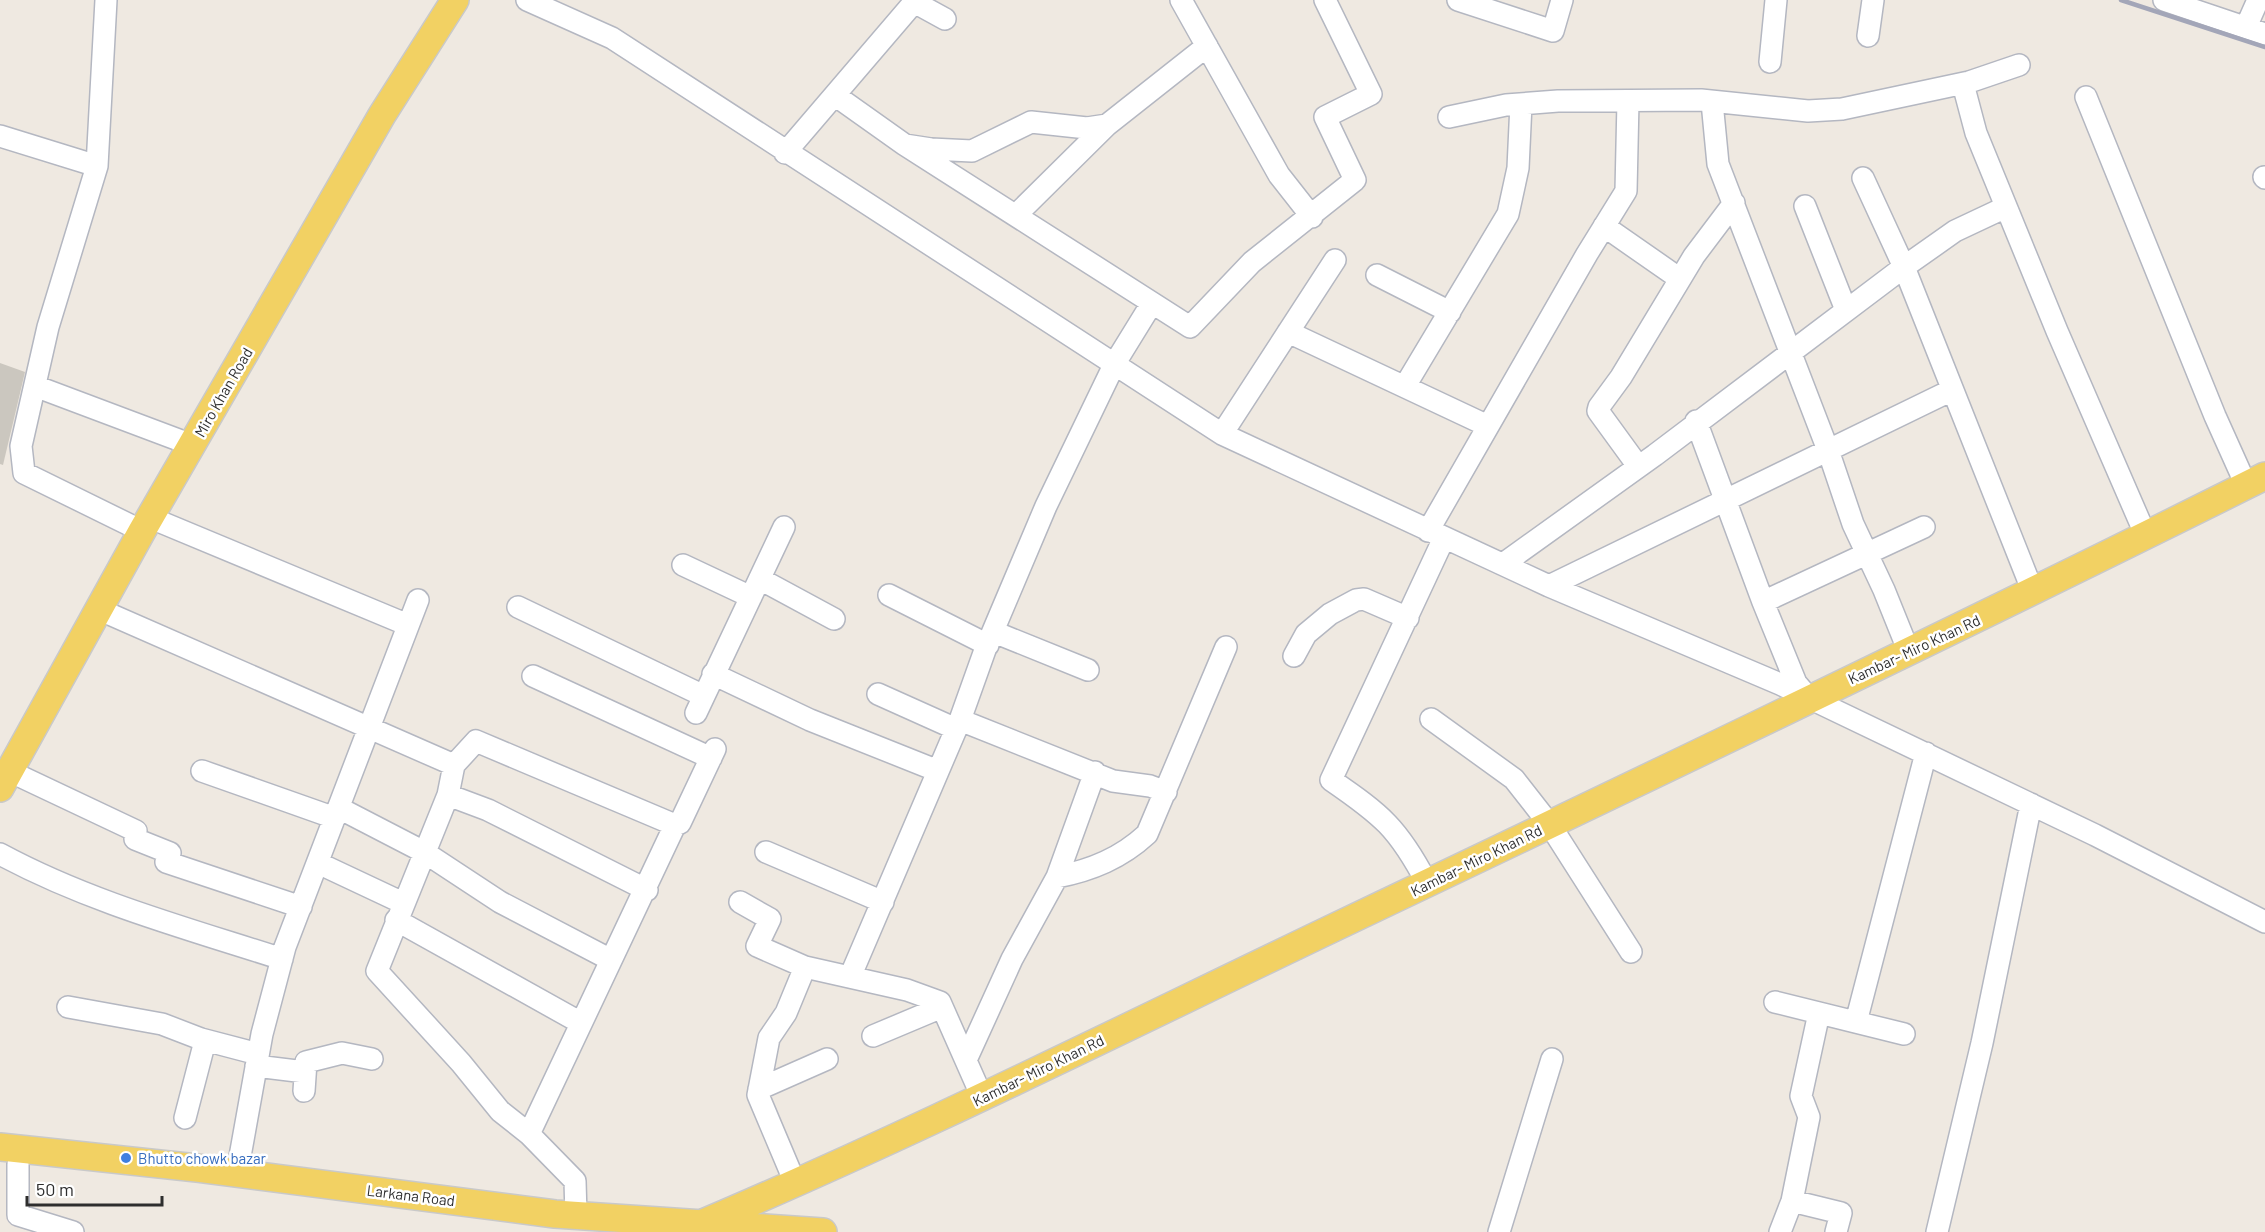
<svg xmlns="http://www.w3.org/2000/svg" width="2265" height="1232" viewBox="0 0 2265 1232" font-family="Barlow,sans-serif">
<rect width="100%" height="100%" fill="#efe9e1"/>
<!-- building -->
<path fill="#cbc7bf" d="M0,363L25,372L3,465L0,464Z"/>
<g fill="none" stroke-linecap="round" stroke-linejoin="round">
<defs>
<path id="minor" d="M106,0L97,166L48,327L21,446L24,473L142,531
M527,0L612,38L1222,434L1549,586L1780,684L2095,835L2265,922
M1181,0L1279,175L1312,217
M1458,0L1553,31L1562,0
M2164,0L2265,34
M914,2L945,19
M2246,27L2258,0
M1868,36L1873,0
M1770,62L1776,0
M1963,84L1976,133L2057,331L2146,536
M836,96L905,145L931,149L972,151L1031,122L1087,128L1107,125L1207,46
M2086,97L2215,416L2246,485
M1712,102L1718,164L1828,450L1853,524L1884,590L1909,652
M1449,117L1506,105L1558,101L1701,100L1808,111L1842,109L1969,82L2019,65
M0,136L97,166
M905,145L1190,327L1252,262L1355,180L1325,117L1371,94L1325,0
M785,153L916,0
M2264,177L2265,178
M1863,178L1904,267L2033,592
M1805,206L1846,310
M1016,215L1107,125
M1604,226L1680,279
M1377,275L1450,312
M1288,332L1488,426
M35,386L192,445
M1405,386L1508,214L1518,168L1521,104
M1696,421L1763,602L1796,683L1808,697
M1222,434L1335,260
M1638,466L1598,411L1599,407L1621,377L1694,256L1734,203
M151,518L408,625
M1428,531L1587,254L1626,191L1628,101
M1503,564L1655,455L1904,267L1955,231L2006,207
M683,565L751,597
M760,579L834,619
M1549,586L1952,390
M889,595L988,645
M1763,602L1924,527
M518,607L704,696
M98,609L454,765
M994,632L1088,670
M1294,656L1306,634L1330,614L1356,600L1364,599L1408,618
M713,674L810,720L938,771
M533,676L711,758
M878,694L956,729
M696,713L784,527
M1431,719L1514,779L1550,825L1631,952
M960,720L1113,781L1150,786L1166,792
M9,771L136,831L135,839L170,853L166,862L301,907
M202,771L335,818
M448,795L488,810L647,890
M339,808L424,852L500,902L611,960
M766,852L883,902
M0,854C89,902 186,928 282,959
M318,863L403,903
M1057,877C1092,870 1121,858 1147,834L1226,647
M1427,883C1398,828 1382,815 1331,780L1444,538
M740,902L770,919L757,946L805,967L907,990L940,1002L982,1097
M396,920L581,1023
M850,977L960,720L985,650L1046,506L1115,363L1152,303
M1775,1002L1904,1034
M68,1007L162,1024L201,1039L258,1054
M1856,1022L1926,753
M873,1036L942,1007
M966,1060L1012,959L1057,877L1095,772
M256,1066L305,1072
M759,1089L827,1059
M304,1091L306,1062L342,1053L372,1059
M185,1118L205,1041
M529,1134L500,1111L461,1063L377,971L448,795L454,765L476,741L675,825
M18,1164V1215L73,1232
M237,1173L262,1034L285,947L418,600
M796,1185L758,1095L769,1038L786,1013L805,967
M1792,1201L1809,1117L1801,1096L1819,1013
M576,1215L575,1181L529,1134L675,825L680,823L715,749
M1499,1232L1552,1059
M1780,1232L1792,1201L1841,1213L1836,1232
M1937,1232L1982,1043L2031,804"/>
<path id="major" d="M0,788L142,531L382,115L455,0
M0,1147L197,1168L555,1214L823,1232
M682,1232C901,1140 1114,1033 1329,930C1642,781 1955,631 2265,476"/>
</defs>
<!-- minor casing -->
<use href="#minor" stroke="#b4b7c1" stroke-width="24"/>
<!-- major casing -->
<use href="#major" stroke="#c9c9c9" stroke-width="30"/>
<!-- minor -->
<use href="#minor" stroke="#fff" stroke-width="21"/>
<!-- major -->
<use href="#major" stroke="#f2d163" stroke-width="27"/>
<!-- rail -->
<path stroke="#a3a6b8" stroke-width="4.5" d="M2121,0L2265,47"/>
</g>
<!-- markers -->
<circle fill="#3f7fe0" stroke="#fff" stroke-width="2" cx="126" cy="1158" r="6"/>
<g text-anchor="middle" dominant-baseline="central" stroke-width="5" stroke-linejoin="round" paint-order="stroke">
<!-- street labels -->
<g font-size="15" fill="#2e2e2e" stroke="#fff">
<text transform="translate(223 392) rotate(-60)">Miro Khan Road</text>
<text transform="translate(1914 649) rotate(-25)">Kambar- Miro Khan Rd</text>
<text transform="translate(1476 860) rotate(-26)">Kambar- Miro Khan Rd</text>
<text transform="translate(1038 1070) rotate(-26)">Kambar- Miro Khan Rd</text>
<text transform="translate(411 1195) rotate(7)">Larkana Road</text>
</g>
<!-- shop labels -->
<g font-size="15" fill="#366cbe" stroke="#fff" text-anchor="start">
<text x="138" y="1158">Bhutto chowk bazar</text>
</g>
</g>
<!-- scale -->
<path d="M27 1196v9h135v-9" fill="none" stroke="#2e2e2e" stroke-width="3"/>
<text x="36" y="1196" font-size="18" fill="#2e2e2e" stroke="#ffffff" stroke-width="4.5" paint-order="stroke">50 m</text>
</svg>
